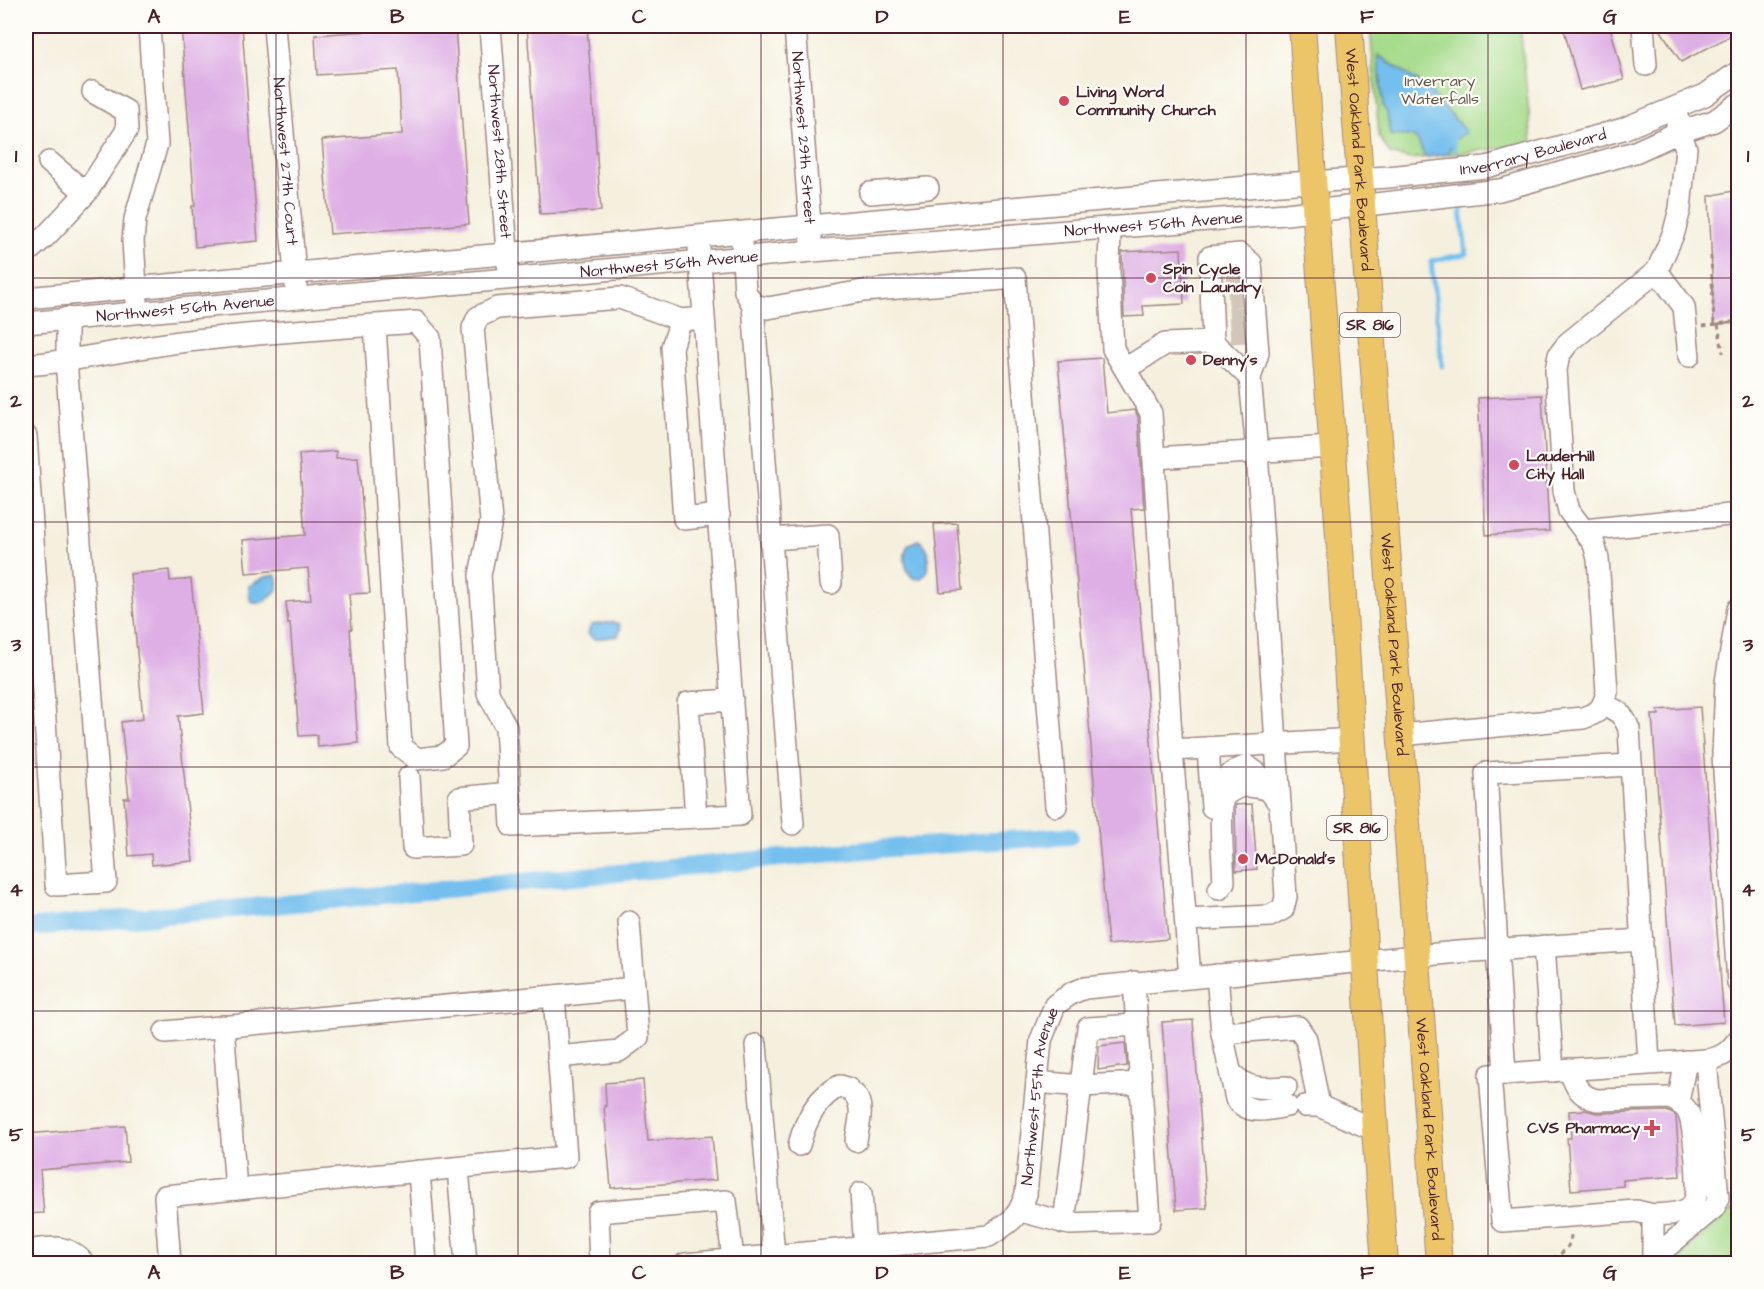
<svg xmlns="http://www.w3.org/2000/svg" width="1764" height="1289" viewBox="0 0 1764 1289" font-family="'Architects Daughter',sans-serif">
<rect width="100%" height="100%" fill="#fdfcf7"/>
<filter id="ink" filterUnits="userSpaceOnUse"><feTurbulence type="fractalNoise" baseFrequency=".0167" numOctaves="2"/><feDisplacementMap in="SourceGraphic" scale="12" xChannelSelector="R" yChannelSelector="G"/><feConvolveMatrix kernelMatrix="1 2 1 2 8 2 1 2 1" color-interpolation-filters="sRGB"/></filter>
<filter id="wash" filterUnits="userSpaceOnUse"><feTurbulence type="fractalNoise" baseFrequency=".008" numOctaves="4" result="noise"/><feDisplacementMap in="SourceGraphic" scale="24" xChannelSelector="R" yChannelSelector="G"/><feGaussianBlur stdDeviation="1.35" result="paint"/><feColorMatrix in="noise" values="0 0 0 0 0 0 0 0 0 0 0 0 0 0 0 0 0 1.4 0 .05"/><feComposite in="paint" operator="in"/></filter>
<g filter="url(#wash)">
<rect width="100%" height="100%" fill="#f5f0de"/>
<!-- green -->
<path fill="#a6db8b" stroke="#787d5b" stroke-width="1.5" d="M1370,26H1520L1532,144L1411,159L1390,154L1379,136Z
M1738,1173V1263H1669L1737,1206Z"/>
<!-- water -->
<path fill="#75bfee" stroke="#606f8c" stroke-width="1.5" d="M1378,55L1425,86L1466,132L1453,141L1448,154L1425,157L1417,139L1410,136L1390,135L1387,113L1383,106Z
M918,540C931,546 930,560 926,573L920,579L913,578C904,569 902,554 909,544Z
M275,575L278,580V589C270,596 263,607 251,602L249,595V586L265,577Z
M613,622L619,624L620,630L618,636L594,639L588,634L591,625Z"/>
<g fill="none" stroke-linecap="round" stroke-linejoin="round">
<!-- stream -->
<path stroke="#75bfee" stroke-width="5" d="M1453,135L1454,150
M1442,366L1431,261L1466,254L1461,210"/>
<!-- canal -->
<path stroke="#75bfee" stroke-width="18" d="M26,928L876,849L1069,836"/>
</g>
<g id="blocks">
<!-- building -->
<path fill="#deafe5" d="M181,26H242L258,241L195,247L192,206H195Z
M437,26H455L469,224L330,234L322,140L402,134L398,70L317,75L315,35Z
M527,26H587L601,211L540,214Z
M1563,26H1610L1624,80L1580,90Z
M1658,26H1738V32L1681,62Z
M1738,190V321L1714,325L1709,196Z
M1181,249L1184,304L1143,306L1144,316L1124,317L1122,252Z
M1102,358L1107,413L1135,410L1138,417L1144,508L1131,509L1168,939L1108,945L1058,361Z
M1542,395L1549,531L1486,535L1478,398Z
M336,451V458L358,457L370,593L349,594L352,629H350L358,743L318,747L317,735L299,736L290,623L288,624L286,602L311,600L308,568L246,573L243,540L305,535L299,454Z
M957,523L962,590L940,592L934,524Z
M169,570L170,581L191,579L204,713L178,716L193,861L152,865L151,854L129,856L124,798H129L121,722L143,719L130,574Z
M1700,707L1724,1022L1675,1026L1652,715H1659L1658,710Z
M1252,804L1257,869L1236,871L1235,805Z
M1193,1020L1207,1208L1176,1210L1162,1022Z
M1125,1043L1127,1066L1098,1070L1099,1046Z
M643,1080L648,1141L712,1136L716,1180L611,1188L604,1106H606L605,1083Z
M1585,1110L1597,1113L1667,1111L1673,1114L1676,1116L1680,1176L1623,1180V1186L1571,1190L1567,1138H1571L1569,1111Z
M125,1126L128,1162L40,1170L44,1213L26,1214V1134Z"/>
</g>
</g>
<g filter="url(#ink)">
<use href="#blocks" fill-opacity="0" stroke="#a08884" stroke-width="1.5"/>
<g fill="none" stroke-linecap="round" stroke-linejoin="round">
<!-- minor-tunnel -->
<path stroke="#d3c6ba" stroke-width="21" stroke-dasharray="21 10" stroke-linecap="butt" d="M1227,281L1243,280
M1228,297L1246,295
M1229,318L1246,317
M1230,333L1247,332"/>
<defs>
<g id="minor">
<path id="s1" d="M274,26L296,286"/>
<path id="s2" d="M490,26L508,265"/>
<path id="s3" d="M795,26L811,238"/>
<path d="M1643,26L1646,65"/>
<path d="M49,162L86,193"/>
<path d="M870,193L928,188"/>
<path d="M1110,228L1109,270L1113,349L1151,413L1172,750L1190,977"/>
<path d="M742,244L745,291L753,305L768,308L863,291L1015,278L1056,806"/>
<path d="M699,247L700,261L740,815L512,826L506,727L488,693L480,575L491,521L473,328L478,317L497,308L620,298L681,320L704,318"/>
<path d="M26,253L46,236L86,193L127,130L126,111L93,92"/>
<path d="M1657,271L1684,307L1689,356"/>
<path id="s4" d="M26,298L698,236L1280,184L1388,177L1486,167L1623,129L1705,95L1738,72"/>
<path d="M137,302L133,241L135,219L157,144L149,26"/>
<path d="M753,305L793,824"/>
<path d="M681,320L672,347L684,519L719,515"/>
<path id="s5" d="M26,323L812,251L1286,214L1500,190L1635,152L1679,132L1714,121L1738,104"/>
<path d="M26,365C80,361 133,347 188,341C264,332 340,328 416,322L430,338L456,746L443,756L417,759L401,747L375,326"/>
<path d="M1125,369L1165,344L1213,342"/>
<path d="M26,436L56,885L106,882L67,373V318"/>
<path d="M1154,458L1331,447"/>
<path d="M1584,530L1738,514"/>
<path d="M771,539L828,535L831,583"/>
<path d="M1738,609L1726,682L1723,755L1738,983"/>
<path d="M1603,705C1618,710 1623,714 1629,729L1649,1063"/>
<path d="M1400,735L1583,718C1600,712 1602,710 1607,692L1598,559L1594,544L1569,511L1564,491L1556,370L1559,355L1568,343L1657,271L1674,232L1680,209L1686,148L1677,125L1679,121"/>
<path d="M1208,748L1212,807"/>
<path d="M1172,750L1352,739"/>
<path d="M409,777L413,848L461,845L459,798L510,793"/>
<path d="M1222,798C1240,782 1248,785 1270,790"/>
<path d="M696,817L688,703L732,700"/>
<path d="M1219,889L1224,882C1223,857 1217,797 1227,779C1232,771 1239,769 1247,766L1257,773L1280,805"/>
<path d="M1186,920L1270,916L1283,909L1286,897L1257,451L1250,378L1258,353L1251,263L1240,254L1210,257L1213,342L1250,378"/>
<path d="M1544,946L1553,1071"/>
<path d="M1217,975L1222,1033L1298,1027L1306,1039L1319,1106"/>
<path d="M554,996L634,988"/>
<path d="M223,1026L236,1189"/>
<path d="M165,1032L554,996L566,1157L165,1196L170,1264"/>
<path d="M1222,1033L1236,1099C1249,1116 1269,1109 1287,1106"/>
<path d="M756,1045L774,1255"/>
<path d="M558,1057L619,1051L638,1037L629,922"/>
<path d="M1706,1060C1722,1058 1729,1052 1738,1040"/>
<path d="M1569,1069C1575,1086 1579,1096 1597,1100L1670,1098C1677,1101 1684,1105 1688,1112C1694,1123 1699,1183 1696,1196C1695,1201 1693,1205 1689,1208C1680,1215 1665,1214 1653,1215"/>
<path d="M1231,1073C1249,1091 1261,1088 1286,1087"/>
<path d="M1505,1074L1486,773L1631,765"/>
<path d="M1037,1082L1081,1086L1141,1083"/>
<path d="M855,1095C865,1108 858,1126 856,1141"/>
<path d="M1678,1102L1686,1061"/>
<path d="M1305,1106H1319L1375,1130"/>
<path d="M799,1145C805,1122 816,1097 840,1086L849,1089"/>
<path d="M458,1168L466,1264"/>
<path d="M419,1171L426,1264"/>
<path d="M861,1193L866,1264"/>
<path d="M1021,1211L1070,1224L1150,1221L1134,982"/>
<path d="M1064,1223L1088,1028L1137,1025"/>
<path d="M26,1251C51,1248 66,1242 85,1264"/>
<path d="M600,1264L598,1212L726,1201L733,1259"/>
<path id="s6" d="M685,1264L989,1236C1010,1222 1018,1219 1026,1194L1041,1040L1055,1005L1072,993L1085,988L1458,952L1642,940"/>
<path d="M1650,1264L1653,1256L1668,1246L1715,1207L1718,1198L1706,1060L1490,1075L1502,1221L1636,1211L1653,1215V1256"/>
</g>
<g id="major">
<path d="M1302,26L1341,563L1375,1130L1385,1264"/>
<path id="s7" d="M1349,26L1439,1264"/>
</g>
</defs>
<!-- minor casing -->
<use href="#minor" stroke="#a08884" stroke-width="24"/>
<!-- major casing -->
<use href="#major" stroke="#a08884" stroke-width="28"/>
<!-- path -->
<path stroke="#a08884" stroke-width="3" stroke-dasharray="4.5 4.5" stroke-linecap="butt" d="M1733,176L1735,131L1738,130
M1711,256L1714,325
M1718,324L1723,353
M1703,326L1738,321
M1547,1264V1261C1560,1255 1571,1250 1571,1233"/>
<!-- minor -->
<use href="#minor" stroke="#fff" stroke-width="21"/>
<!-- major -->
<use href="#major" stroke="#edc569" stroke-width="26"/>
</g>
</g>
<!-- grid -->
<path fill="none" stroke="#4a1f2b" stroke-width="1.5" stroke-opacity="0.55" d="M276,26V1264M518,26V1264M761,26V1264M1003,26V1264M1246,26V1264M1488,26V1264M26,278H1738M26,522H1738M26,767H1738M26,1011H1738"/>
<!-- markers -->
<g fill="#d1495b" stroke="#fdfcf7" stroke-width="2">
<circle cx="1064" cy="101" r="6"/>
<circle cx="1151" cy="278" r="6"/>
<circle cx="1191" cy="360" r="6"/>
<circle cx="1514" cy="465" r="6"/>
<circle cx="1243" cy="859" r="6"/>
<path d="M1649 1119h6v6h6v6h-6v6h-6v-6h-6v-6h6z"/>
</g>
<g text-anchor="middle" dominant-baseline="central" stroke-width="4.5" stroke-linejoin="round" paint-order="stroke">
<!-- shield labels -->
<g fill="#fdfcf7" stroke="#806168" stroke-width="1.5">
<rect x="1340" y="313" width="60" height="24" rx="4.5"/>
<rect x="1327" y="816" width="60" height="24" rx="4.5"/>
</g>
<g font-size="15" font-weight="bold" fill="#4a1f2b">
<text x="1370" y="325">SR 816</text>
<text x="1357" y="828">SR 816</text>
</g>
<!-- park labels -->
<g font-size="16" fill="#665748" stroke="#fdfcf7">
<text x="1440" y="81">Inverrary<tspan x="1440" dy="18">Waterfalls</tspan></text>
</g>
<!-- poi labels -->
<g font-size="16" font-weight="bold" fill="#4a1f2b" stroke="#fdfcf7" text-anchor="start">
<text x="1076" y="92">Living Word<tspan x="1076" dy="18">Community Church</tspan></text>
<text x="1163" y="269">Spin Cycle<tspan x="1163" dy="18">Coin Laundry</tspan></text>
<text x="1203" y="360">Denny's</text>
<text x="1526" y="456">Lauderhill<tspan x="1526" dy="18">City Hall</tspan></text>
<text x="1255" y="859">McDonald's</text>
<text x="1640" y="1128" text-anchor="end">CVS Pharmacy</text>
</g>
<!-- street labels -->
<g font-size="16" fill="#4a1f2b" stroke="#fdfcf7">
<text stroke="none"><textPath href="#s3" startOffset="112">Northwest 29th Street</textPath></text>
<text stroke="none"><textPath href="#s4" startOffset="1515">Inverrary Boulevard</textPath></text>
<text stroke="none"><textPath href="#s2" startOffset="126">Northwest 28th Street</textPath></text>
<text stroke="none"><textPath href="#s7" startOffset="134">West Oakland Park Boulevard</textPath></text>
<text stroke="none"><textPath href="#s1" startOffset="136">Northwest 27th Court</textPath></text>
<text stroke="none"><textPath href="#s5" startOffset="1132">Northwest 56th Avenue</textPath></text>
<text stroke="none"><textPath href="#s5" startOffset="646">Northwest 56th Avenue</textPath></text>
<text stroke="none"><textPath href="#s5" startOffset="160">Northwest 56th Avenue</textPath></text>
<text stroke="none"><textPath href="#s7" startOffset="620">West Oakland Park Boulevard</textPath></text>
<text stroke="none"><textPath href="#s6" startOffset="462">Northwest 55th Avenue</textPath></text>
<text stroke="none"><textPath href="#s7" startOffset="1106">West Oakland Park Boulevard</textPath></text>
</g>
</g>
<!-- margin -->
<rect width="1764" height="1289" fill="none" stroke="#fdfcf7" stroke-width="66"/>
<rect x="33" y="33" width="1698" height="1223" fill="none" stroke="#4a1f2b" stroke-width="2"/>
<g font-size="20" text-anchor="middle" font-weight="bold" fill="#4a1f2b">
<text x="154" y="23">A</text>
<text x="397" y="23">B</text>
<text x="639" y="23">C</text>
<text x="882" y="23">D</text>
<text x="1125" y="23">E</text>
<text x="1367" y="23">F</text>
<text x="1610" y="23">G</text>
<text x="16" y="162">1</text>
<text x="1748" y="162">1</text>
<text x="16" y="407">2</text>
<text x="1748" y="407">2</text>
<text x="16" y="651">3</text>
<text x="1748" y="651">3</text>
<text x="16" y="896">4</text>
<text x="1748" y="896">4</text>
<text x="16" y="1141">5</text>
<text x="1748" y="1141">5</text>
<text x="154" y="1279">A</text>
<text x="397" y="1279">B</text>
<text x="639" y="1279">C</text>
<text x="882" y="1279">D</text>
<text x="1125" y="1279">E</text>
<text x="1367" y="1279">F</text>
<text x="1610" y="1279">G</text>
</g>
</svg>
